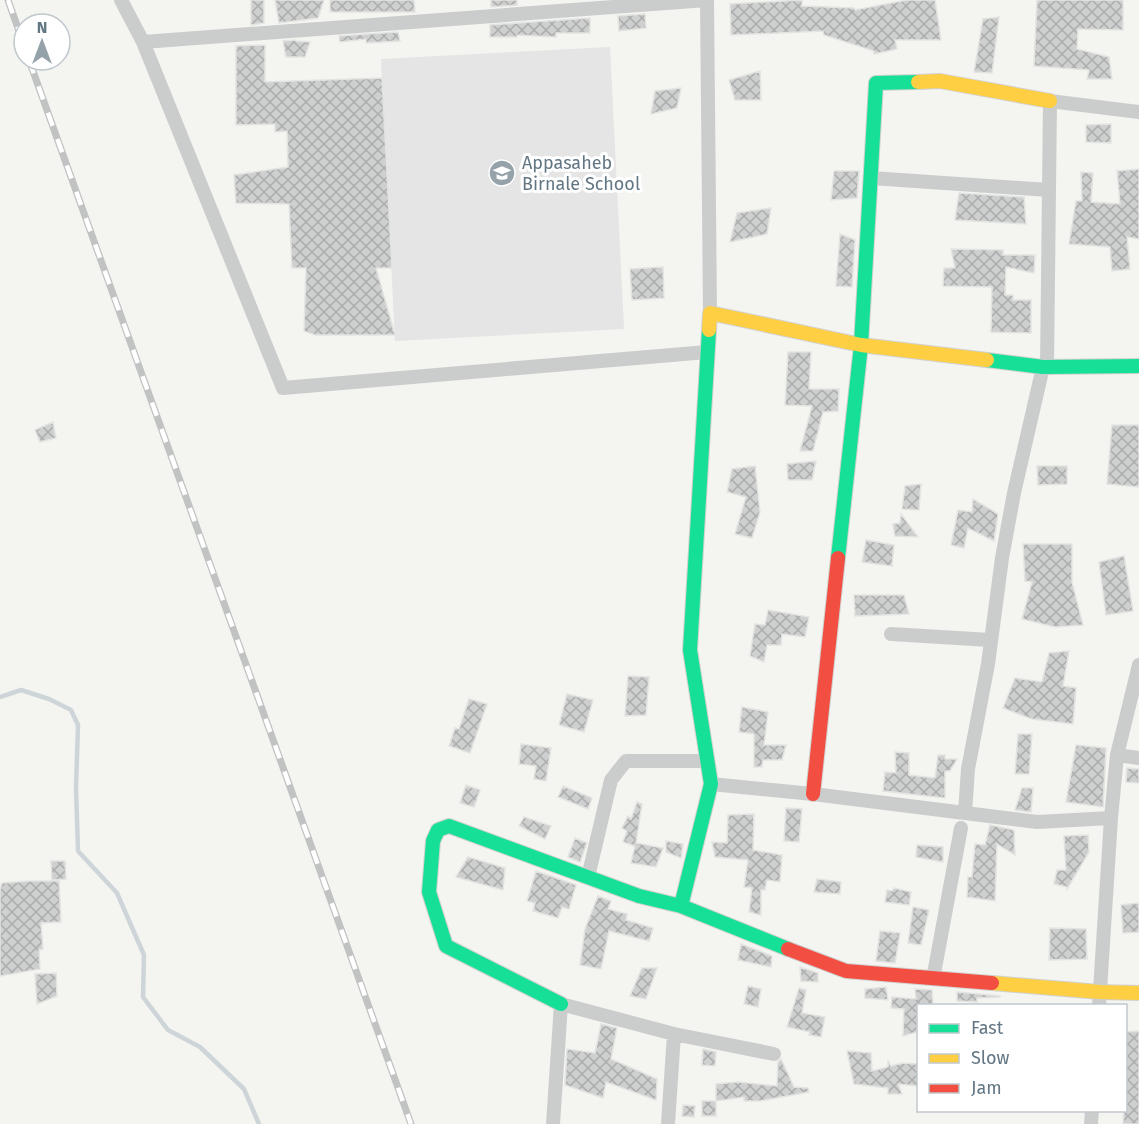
<svg xmlns="http://www.w3.org/2000/svg" width="1139" height="1124" viewBox="0 0 1139 1124" font-family="'Fira Sans',sans-serif">
<defs>
<pattern id="building-cross-hatch" width="8" height="8" patternUnits="userSpaceOnUse" patternTransform="scale(1.5)"><rect width="8" height="8" fill="#cecfcf"/><path d="M0 0l8 8M0 8l8-8" fill="none" stroke="#abadad"/></pattern>
</defs>
<rect width="100%" height="100%" fill="#f4f4f1"/>
<!-- built -->
<path fill="#e4e5e4" d="M610,47L624,329L395,341L381,59Z"/>
<g fill="none" stroke-linecap="round" stroke-linejoin="round">
<!-- stream -->
<path stroke="#cdd5d8" stroke-width="4.5" d="M0,697L21,690L49,699L71,710L78,725L76,787L78,851L117,893L144,955L143,997L168,1030L200,1047L244,1089L259,1124"/>
</g>
<!-- building -->
<path fill="url(#building-cross-hatch)" stroke="#e3e3e1" stroke-width="1.5" d="M251,0H264V23L251,25Z
M275,0H324L318,18L279,23Z
M330,0H414L415,12H330Z
M491,0H517V5L491,7Z
M802,0V6L854,8L855,10L907,0H935L941,40H895L897,49L874,54V51L824,35L823,31L731,35L730,4Z
M1037,0H1123V30L1078,29L1077,49L1109,57L1112,79H1087L1089,70L1034,66Z
M645,14L646,28L619,31L618,16Z
M999,17L992,73L974,72L983,19Z
M590,18V33H556V37L517,35V37H490V25Z
M398,32L400,41L366,43V39L340,42L339,36Z
M296,40V41L310,42L305,57H286L283,41Z
M265,45V82L382,78L392,268H376L395,335H315L304,331L306,268H292L289,204L236,203L234,175L288,167L287,131L275,132V124L236,125V46Z
M760,71L761,100H735L729,80Z
M681,88L677,108L651,114L655,91Z
M1111,124V143L1086,142V125Z
M1139,169V239L1127,237L1130,269L1112,271L1110,247L1069,244L1076,201H1082L1081,172L1093,173L1091,202L1120,204L1117,171Z
M834,171H859L857,198L831,200Z
M959,193L1024,197L1026,224L955,220Z
M771,208L767,234L730,242L737,213Z
M840,234L855,240L852,287L836,286Z
M951,249L1003,250V255H1035L1034,273L1006,267L1005,295H1013V300H1031V333L991,332L992,287L943,286L944,268H955Z
M663,267L664,298L632,300L630,269Z
M788,352H811L809,389H839L838,411L823,412L813,451H800L812,406L785,405Z
M53,422L56,438L40,442L35,430Z
M1112,425H1139V487L1107,484Z
M816,461L812,480H788L787,464Z
M755,466L760,512L752,538L735,534L746,497L727,492L732,469Z
M1037,466H1067V484L1038,485Z
M921,484L919,510L902,509L905,486Z
M973,499L998,514L994,541L968,528L964,548L951,545L958,510L972,512Z
M901,514L918,537L895,536L893,524L900,523Z
M866,540L894,545L892,566L862,562Z
M1023,544H1072V582L1083,625L1055,627L1022,619L1032,582L1025,581Z
M1124,556L1133,611L1106,615L1099,562Z
M854,595H904L909,614L855,616Z
M768,610L809,617L805,637L782,634L781,645H767L764,662L750,656L755,624L765,625Z
M1069,651L1063,686L1076,688L1073,724L1032,719L1003,708L1015,678L1042,682L1049,653Z
M628,676L649,677L646,715L625,716Z
M567,694L593,700L584,732L559,725Z
M469,699L487,704L470,753L449,746L455,728L459,729Z
M742,707L768,712L764,745H786L782,760H763L762,767H754V734L739,732Z
M1018,734H1032L1029,774H1015Z
M521,744L551,748L546,781L534,779L536,766L519,764Z
M1076,745L1106,748L1103,807L1066,802Z
M895,752L909,753V775L935,778L938,755H945V759H957L950,771H945V798L883,791L885,772L896,773Z
M1127,768L1139,769V783L1126,782Z
M466,785L480,790L474,807L460,803Z
M563,786L592,798L588,809L558,797Z
M1022,788H1033L1031,812L1015,810Z
M637,802L642,804L636,843L663,848L656,867L631,863L635,846L623,842L627,831L622,828L628,816L631,819Z
M786,808L802,809L799,842L784,841Z
M754,814L753,850L782,855L780,882L767,880L765,890H761V915L749,912L752,888L744,887L748,860L715,857L712,842L727,843L728,815Z
M524,817L551,826L545,839L519,826Z
M990,825L1014,830L1015,855L997,844L995,901L967,897L968,877H972L975,844L985,845Z
M1088,835L1089,852L1067,889V887L1054,884L1057,870H1066L1064,836Z
M575,838L587,843L580,862L568,857Z
M666,841L683,844L681,858L666,852Z
M917,845L943,847V862L916,857Z
M468,857L505,868L503,890L456,877Z
M51,861H65L66,879L52,880Z
M536,871L576,885L569,909L562,907L558,918L533,911L535,903L527,901Z
M817,879L841,882L840,894L814,892Z
M31,881H59L61,922L41,923L43,949L39,950L40,969L0,976V890L2,883Z
M894,888L911,892L909,905L885,902L887,890L892,891Z
M598,896L611,901L608,909L627,914L626,920L653,928L649,941L609,931L601,969L580,965L585,929Z
M1139,903V932L1123,933L1121,905Z
M913,907L929,910L921,945L908,943Z
M1050,928L1086,929L1087,959L1049,960Z
M880,931L900,933L895,963L876,961Z
M741,944L772,956L771,967L738,960Z
M800,967L818,973V982L801,981Z
M642,968H657L646,999L630,996Z
M56,973L57,996L37,1004L35,974Z
M748,986L761,989L758,1007L744,1004Z
M886,987L888,1000L865,998V989Z
M799,988L806,990L802,1013L825,1017L821,1037L809,1035L810,1032L787,1027Z
M915,989L932,990L933,1004L918,1005L917,1032L903,1036L904,1009L891,1008L892,997L916,999Z
M957,992L1000,996V997L977,998V1002L957,1001Z
M601,1024L617,1028L611,1059L657,1079L656,1100L606,1082L603,1098L565,1085L567,1049L595,1053Z
M1139,1031V1124H1123L1124,1110H1125L1126,1032Z
M703,1049L716,1052L715,1066L702,1065Z
M847,1051L871,1053L872,1071L888,1067V1060L891,1066L902,1063L918,1064V1086L898,1084L902,1094H888V1088L854,1084Z
M781,1059L794,1087L808,1088L809,1092L760,1101H744V1097L716,1101V1084L738,1082L777,1086L778,1062Z
M702,1101H716V1116H702Z
M683,1105L695,1106L694,1117L682,1116Z"/>
<g fill="none" stroke-linecap="round" stroke-linejoin="round">
<defs>
<path id="fast" d="M987,360L1043,367L1139,366
M838,558L861,345L876,83L918,82
M681,906L711,784L690,650L709,330
M561,1004L446,946L429,892L433,841L438,830L449,826L639,896L681,906L788,949"/>
<path id="slow" d="M918,82L940,81L1050,101
M709,330L710,313L861,345L987,360
M992,983L1100,992L1139,993"/>
<path id="jam" d="M813,794L838,558
M788,949L846,971L992,983"/>
</defs>
<!-- fast casing -->
<use href="#fast" stroke="#d0d2d1" stroke-width="16"/>
<!-- slow casing -->
<use href="#slow" stroke="#d0d2d1" stroke-width="16"/>
<!-- jam casing -->
<use href="#jam" stroke="#d0d2d1" stroke-width="16"/>
<!-- street -->
<path stroke="#cbcdcd" stroke-width="14" d="M121,0L143,42L283,388L707,352
M707,0L710,313
M143,42L707,0
M871,178L1049,190
M1047,368L1050,101L1139,112
M891,634L990,640
M1117,755L1139,758
M711,784L813,794L1037,822L1111,818L1117,755L1139,665
M965,813L968,769L988,664L1002,558L1014,493L1043,367
M588,877L611,780L626,761H708
M933,979L961,828
M1099,1006L1111,818
M553,1124L561,1004L674,1034L774,1054
M668,1124L674,1034
M1091,1124L1092,1110"/>
<!-- fast -->
<use href="#fast" stroke="#16e098" stroke-width="14"/>
<!-- slow -->
<use href="#slow" stroke="#ffcf43" stroke-width="14"/>
<!-- jam -->
<use href="#jam" stroke="#f24e42" stroke-width="14"/>
<defs>
<path id="rail" d="M8,0L24,45
M29,60L411,1124"/>
</defs>
<!-- rail casing -->
<use href="#rail" stroke="#c1c3c3" stroke-width="7"/>
<!-- rail -->
<use href="#rail" stroke="#fff" stroke-width="4.5" stroke-dasharray="14" stroke-linecap="butt"/>
</g>
<!-- icons -->
<defs>
<symbol id="school-disc" viewBox="-11 -11 22 22"><circle r="9.5" fill="#95a2aa" stroke="#fff"/><path d="M0-5L7-2L0 1L-7-2ZM-4 1L0 2.5L4 1V4Q0 6-4 4Z" fill="#fff"/></symbol>
</defs>
<g fill-rule="evenodd">
<use href="#school-disc" x="487" y="158" width="30" height="30"/>
</g>
<g text-anchor="middle" dominant-baseline="central" stroke-width="6" stroke-linejoin="round" paint-order="stroke">
<!-- poi labels -->
<g font-size="18" fill="#627683" stroke="#fff" text-anchor="start">
<text x="522" y="163">Appasaheb<tspan x="522" dy="21">Birnale School</tspan></text>
</g>
</g>
<!-- legend -->
<rect x="917" y="1004" width="210" height="108" fill="#ffffff" stroke="#c0c8cd" stroke-width="1.5"/>
<rect x="929" y="1024" width="30" height="9" fill="#16e098" stroke="#c0c8cd" stroke-width="1.5"/>
<text x="971" y="1034" font-size="18" fill="#627683">Fast</text>
<rect x="929" y="1054" width="30" height="9" fill="#ffcf43" stroke="#c0c8cd" stroke-width="1.5"/>
<text x="971" y="1064" font-size="18" fill="#627683">Slow</text>
<rect x="929" y="1084" width="30" height="9" fill="#f24e42" stroke="#c0c8cd" stroke-width="1.5"/>
<text x="971" y="1094" font-size="18" fill="#627683">Jam</text>
<!-- north arrow -->
<g transform="translate(42 42)"><circle r="28" fill="#ffffff" stroke="#c0c8cd" stroke-width="1.5"/>
<path d="M0-4.5L10 22L0 15L-10 22Z" fill="#95a2aa"/>
<text y="-9" font-size="16" font-weight="bold" text-anchor="middle" fill="#627683">N</text>
</g>
</svg>
